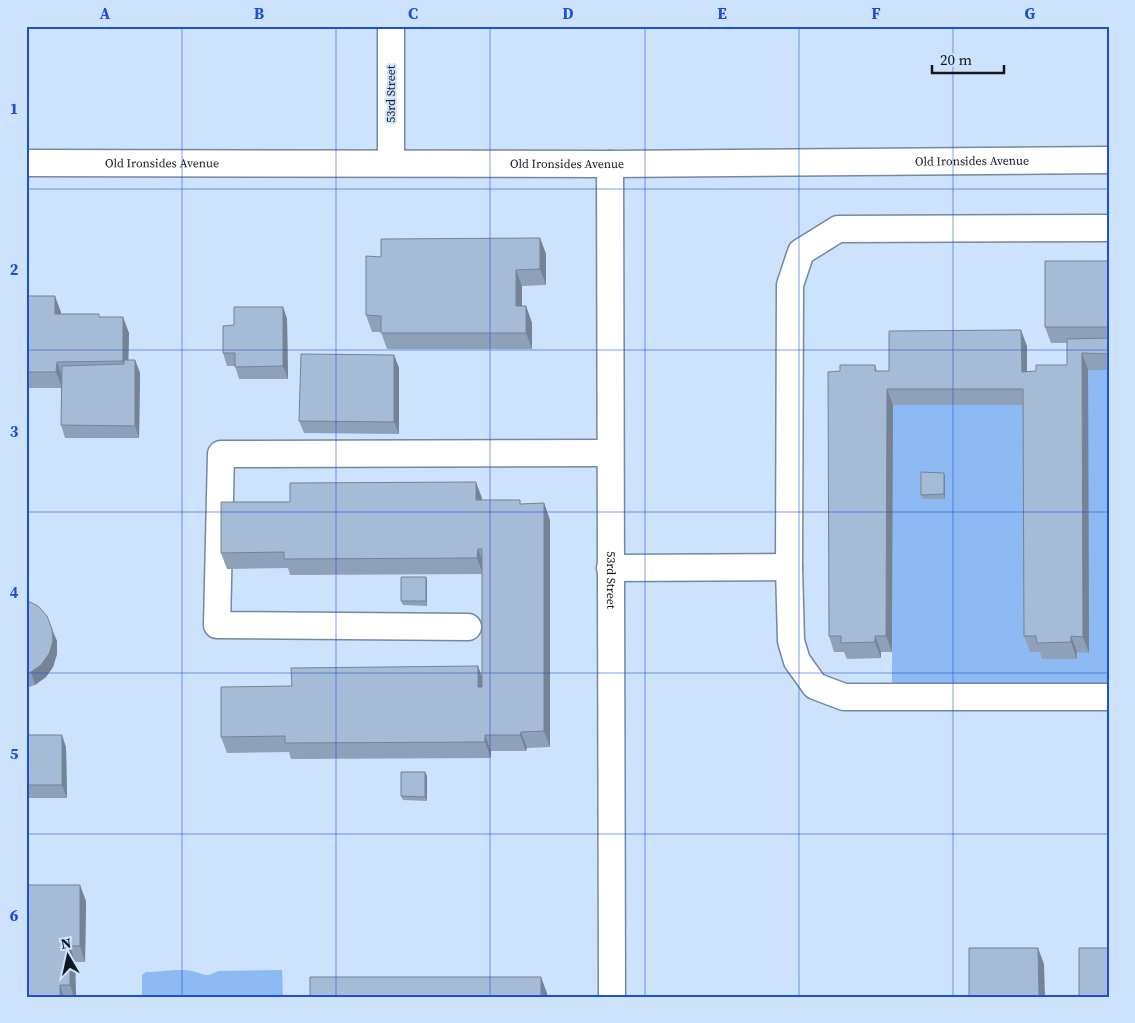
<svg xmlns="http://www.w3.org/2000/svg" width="1135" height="1023" viewBox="0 0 1135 1023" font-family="'Source Serif 4',serif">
<rect width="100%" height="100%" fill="#cce2fd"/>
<!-- green -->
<path fill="#8dbaf3" d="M1088,370H1109V687H892L893,405H1029L1030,652H1042L1043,659H1077Z
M282,970L283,997H142V975L146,972C160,972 179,968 192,971C204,974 205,978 218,971Z"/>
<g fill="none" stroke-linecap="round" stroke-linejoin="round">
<defs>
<g id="minor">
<path id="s1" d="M26,163L610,164L1109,160"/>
<path d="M391,163V26"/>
<path id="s2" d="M610,164L612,997"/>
<path d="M1109,228L838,229L801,252L790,285L789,567L791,641L797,661L815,686L844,697H1109"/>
<path d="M610,568L789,567"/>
<path d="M468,627L217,625L221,454L610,453"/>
</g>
</defs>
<!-- minor casing -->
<use href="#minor" stroke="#7488a1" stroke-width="29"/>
<!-- minor -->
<use href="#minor" stroke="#fff" stroke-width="26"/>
</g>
<!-- wall -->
<path fill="#8fa1b8" d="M540,238L546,254V285L522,286V306H526L532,323V349H387L381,332H372L366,315L381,257Z
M1109,261V370H1088L1089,653L1077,652V659H1042L1040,652H1030L1024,636L1023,405H893L892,652H881V658L847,659L844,652H834L829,636L840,371L875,365L877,371H889L1027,346V371H1036L1067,365V343H1051L1045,327Z
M26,296L61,312V314L100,317L129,333L128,360H135L140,373L139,438H65L61,425V388H26Z
M283,307L287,319L288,379H239L235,366H227L223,353L234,325Z
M394,355L399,368V434L304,433L299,421Z
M945,477V499H923L921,495Z
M482,498V500L521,504L544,503L550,520V747L527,748L526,751H491V758L291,759L289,752L227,753L221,737L292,686L478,666L482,677V574L290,575L288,568L227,569L221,553L290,502Z
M426,577L427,581V606L403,605L401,601Z
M26,600L57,641V654L53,667L46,677L35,685L26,688Z
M26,735L66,747L67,798H26Z
M425,772L427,776V801L403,800L401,796Z
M86,901L85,962H75L76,997H26Z"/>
<!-- shaded-wall -->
<path fill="#748396" d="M540,238L546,254V285L540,269Z
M516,270L522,286V322L516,306Z
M55,296L61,312V330L55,314Z
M526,306L532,323V349L526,333Z
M283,307L287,319L288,379L283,366Z
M123,317L129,333L128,377L123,361Z
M1021,330L1027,346V388L1022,372Z
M1082,353L1088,370L1089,653L1083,637Z
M394,355L399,368V434L394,422Z
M135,360L140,373L139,438L135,426Z
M57,362L63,379L62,388L56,372Z
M887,389L893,405L892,652L886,636Z
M944,473L945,477V499L944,494Z
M476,482L482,498V516L476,500Z
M544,503L550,520V747L544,731Z
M478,549L484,565L483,574L477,558Z
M426,577L427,581V606L426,601Z
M52,629L57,641V654L53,667L46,677L35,685L31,672Z
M875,636L881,652V658L875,642Z
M1071,636L1077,652V659L1071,642Z
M478,666L484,683V703L478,687Z
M521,732L527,748L526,751L520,735Z
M62,735L66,747L67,798L62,785Z
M485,735L491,751V758L485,742Z
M425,772L427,776V801L425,797Z
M80,885L86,901L85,962L80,946Z
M70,946L75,962L76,997H74L70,985Z
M1038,948L1044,964L1045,997H1039Z
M541,977L547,993V997H541Z
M60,985L64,997H60Z"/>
<!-- building -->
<path fill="#a6bbd6" stroke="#748396" d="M540,238V269L516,270V306H526V333H381V316L366,315V256L381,257V239Z
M1045,261H1109V327H1045Z
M26,296H55V314H99V317H123V361L57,362L56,372H26Z
M234,307H283V366L235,367V353H223V326L234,325Z
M1021,330L1022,372L1036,371V365H1067V339L1109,338V354L1082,353L1083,637L1071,636V642L1037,643L1036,636H1024L1023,389H887L886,636H875V642L841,643V636H829L828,372L840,371V365H875V371H889V331Z
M301,354L394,355V422L299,421Z
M124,360H135V426L61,425L62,366L124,364Z
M921,472L944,473V494L921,495Z
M476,482V500H520V504L544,503V731L521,732L520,735H485V742L285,743V736L221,737V687L292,686L291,668L478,666V687H482V549H478L477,558L284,559V552L221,553V502H290V483Z
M401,577H426V601H401Z
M26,600L38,606L47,616L52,629L53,641L49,654L41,665L31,672L26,674Z
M26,735H62V785H26Z
M401,772H425V797L401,796Z
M26,885H80V946H70V985H60V997H26Z
M969,948H1038L1039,997H969Z
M1079,948H1109V997H1079Z
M310,977H541V997H310Z"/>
<!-- grid -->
<path fill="none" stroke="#1d4ed8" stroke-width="1" stroke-opacity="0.55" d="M182,26V997M336,26V997M490,26V997M645,26V997M799,26V997M953,26V997M26,189H1109M26,350H1109M26,512H1109M26,673H1109M26,834H1109"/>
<g text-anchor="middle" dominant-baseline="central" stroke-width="4" stroke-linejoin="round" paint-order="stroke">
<!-- street labels -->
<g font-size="12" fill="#101721" stroke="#cce2fd">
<text transform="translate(391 94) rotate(-90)">53rd Street</text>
<text stroke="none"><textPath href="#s1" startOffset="946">Old Ironsides Avenue</textPath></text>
<text stroke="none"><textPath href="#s1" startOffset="136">Old Ironsides Avenue</textPath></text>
<text stroke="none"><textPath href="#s1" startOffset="541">Old Ironsides Avenue</textPath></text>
<text stroke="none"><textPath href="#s2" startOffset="416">53rd Street</textPath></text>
</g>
</g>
<!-- border -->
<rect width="1135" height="1023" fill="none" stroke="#cce2fd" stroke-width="55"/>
<!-- north arrow -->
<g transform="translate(68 956) rotate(351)" stroke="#cce2fd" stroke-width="4" paint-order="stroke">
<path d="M0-4L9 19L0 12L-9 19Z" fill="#101721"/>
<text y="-8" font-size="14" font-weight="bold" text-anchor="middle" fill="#101721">N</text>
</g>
<!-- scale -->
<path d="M932 65v8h72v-8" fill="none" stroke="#101721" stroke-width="2.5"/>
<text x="940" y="65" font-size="15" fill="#101721" stroke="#cce2fd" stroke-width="4" paint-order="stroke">20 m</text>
<rect x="28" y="28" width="1080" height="968" fill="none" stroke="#1d4ed8" stroke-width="2"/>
<g font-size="16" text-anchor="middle" font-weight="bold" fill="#1d4ed8">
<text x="105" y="19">A</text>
<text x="259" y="19">B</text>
<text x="413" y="19">C</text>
<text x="568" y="19">D</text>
<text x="722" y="19">E</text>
<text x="876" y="19">F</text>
<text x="1030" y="19">G</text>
<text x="14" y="114">1</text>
<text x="14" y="275">2</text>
<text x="14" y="437">3</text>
<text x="14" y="598">4</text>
<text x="14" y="759">5</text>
<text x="14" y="921">6</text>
</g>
</svg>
